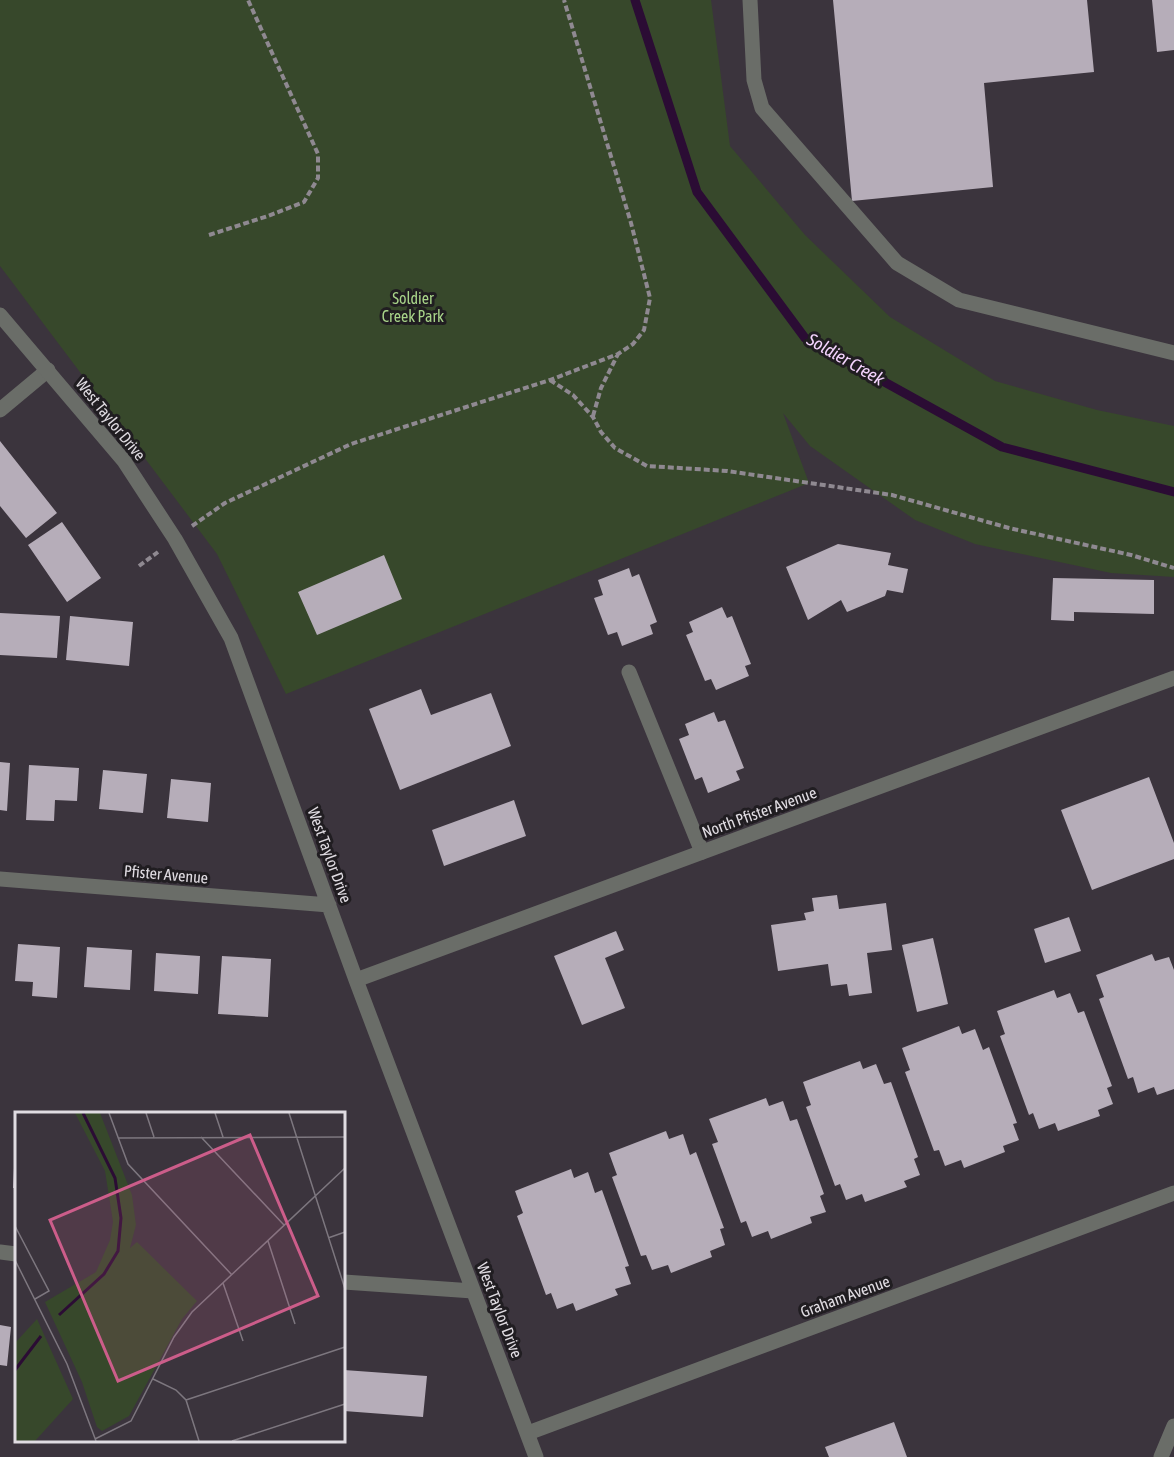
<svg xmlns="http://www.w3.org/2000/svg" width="1174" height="1457" viewBox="0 0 1174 1457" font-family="'Asap Condensed',sans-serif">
<rect width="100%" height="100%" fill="#3b343d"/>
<!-- green -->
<path fill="#37482b" d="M0,0H711L730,146L805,235L890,317L995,381L1097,410L1174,426V577L1111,573L975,544L915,520L810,446L783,413L809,483L286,694L217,554L0,266Z"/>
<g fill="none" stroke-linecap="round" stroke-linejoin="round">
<!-- stream -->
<path stroke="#2b0c34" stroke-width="9" d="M635,0L697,192L805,338L1002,447L1174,492"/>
</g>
<!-- building -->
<path fill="#b6adb9" d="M833,0H1087L1094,72L984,83L993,187L852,201Z
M1152,0H1174V50L1157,52Z
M0,441L57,513L26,538L0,506Z
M62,522L101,578L67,602L28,545Z
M838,544L891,553L888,565L908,569L903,593L887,590L885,596L847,612L841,600L808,620L786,567Z
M384,555L402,599L317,635L298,592Z
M629,568L632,577L639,574L657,622L650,625L653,634L622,646L617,632L608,635L594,598L603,595L598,580Z
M1053,578L1154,580V614L1074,612V621L1051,620Z
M722,607L727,618L732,616L751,664L745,666L749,676L716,690L711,679L705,681L686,635L693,632L689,622Z
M0,613L60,616L57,658L0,655Z
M70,616L133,622L129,666L66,660Z
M421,689L431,715L491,693L511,746L400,790L369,709Z
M714,712L718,722L725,720L744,768L736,771L740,780L708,793L702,777L695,780L679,739L689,735L685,724Z
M0,762L10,763L7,811L0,810Z
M29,765L79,768L77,801L55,800L54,821L26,820Z
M103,770L147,774L143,813L99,809Z
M1149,777L1174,843V859L1092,890L1061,810Z
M171,779L211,783L208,822L167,818Z
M514,800L526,836L444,866L432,830Z
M837,895L839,909L886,903L892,950L867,953L872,993L849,996L847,984L831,986L828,964L778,971L771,925L806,920L804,913L814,911L812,898Z
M1069,917L1081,951L1045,963L1034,929Z
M616,931L624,950L605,958L625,1008L582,1025L554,956Z
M933,938L948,1004L917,1012L902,945Z
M18,944L60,947L57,998L32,996L33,982L15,981Z
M87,947L132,950L130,990L84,987Z
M156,953L200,956L198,994L154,991Z
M1152,954L1155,961L1169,957L1174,970V1089L1157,1095L1154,1087L1138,1093L1133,1077L1128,1079L1099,999L1104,997L1096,975Z
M222,956L271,959L268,1017L218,1014Z
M1054,990L1057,998L1070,993L1078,1013L1084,1011L1112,1086L1107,1088L1113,1104L1098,1110L1100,1116L1058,1131L1055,1123L1039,1129L1033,1113L1029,1115L1000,1036L1005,1034L997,1011Z
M959,1026L962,1034L975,1029L983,1050L989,1047L1017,1123L1013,1124L1019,1140L1003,1146L1005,1152L964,1168L961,1160L945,1166L939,1150L934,1151L905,1072L910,1070L902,1048Z
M860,1061L863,1069L876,1064L884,1084L891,1082L918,1157L914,1159L920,1175L904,1181L907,1187L865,1202L862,1194L846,1200L840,1184L835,1186L806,1107L811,1105L803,1082Z
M766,1098L769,1106L783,1101L790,1121L797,1119L824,1194L820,1196L826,1212L810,1217L812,1223L771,1239L768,1231L752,1237L746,1221L741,1223L712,1144L718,1142L709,1119Z
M666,1131L669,1139L683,1134L690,1155L696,1152L724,1228L720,1229L725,1245L710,1251L712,1257L671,1273L668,1265L652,1270L646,1255L641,1256L612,1177L617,1175L609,1153Z
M15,1148H16V1188H13Z
M571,1169L574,1178L588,1172L595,1193L602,1190L629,1266L625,1267L631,1284L615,1289L618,1295L576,1311L573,1303L557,1309L551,1293L546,1295L517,1216L523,1213L515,1191Z
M0,1325L11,1327L7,1366L0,1365Z
M344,1370L427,1376L423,1417L344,1411Z
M894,1422L907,1457H829L825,1447Z"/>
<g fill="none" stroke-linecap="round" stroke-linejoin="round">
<!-- path -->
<path stroke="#8f8991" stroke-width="4" stroke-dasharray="6 3" stroke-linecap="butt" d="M209,235L268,216L304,202L318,178V154L248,0
M550,380L573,395L593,417L601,432L615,448L647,466L727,471L892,495L1009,528L1131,555L1174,568
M593,416L601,388L618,354
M192,526L225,503L351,444L550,380L618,354L633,344L644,330L650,298L631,223L564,0
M139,566L158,552"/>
<!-- service -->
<path stroke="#6a6d68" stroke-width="15" d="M750,0L754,80L762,108L897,263L959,300L1174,353
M0,410L48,370
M629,672L702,852"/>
<!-- minor -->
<path stroke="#6a6d68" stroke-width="15" d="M0,315L124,461L175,539L231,638L356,980L536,1457
M0,879L329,905
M356,980L1174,678
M0,1252L16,1254
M344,1282L473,1291
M528,1433L1174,1193
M1161,1457L1174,1426"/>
</g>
<g text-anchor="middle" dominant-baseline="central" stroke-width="6" stroke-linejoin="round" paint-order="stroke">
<!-- park labels -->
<g font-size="16" fill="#a8d489" stroke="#201d21">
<text x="413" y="298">Soldier<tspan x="413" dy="18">Creek Park</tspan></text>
</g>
<!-- street labels -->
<g font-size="16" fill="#e0dce2" stroke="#201d21">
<text transform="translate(111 419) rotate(51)">West Taylor Drive</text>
<text transform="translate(759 812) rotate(-20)">North Pfister Avenue</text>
<text transform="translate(330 855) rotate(70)">West Taylor Drive</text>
<text transform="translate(166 874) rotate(5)">Pfister Avenue</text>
<text transform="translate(845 1296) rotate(-20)">Graham Avenue</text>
<text transform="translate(500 1310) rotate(69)">West Taylor Drive</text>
</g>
<!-- water labels -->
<g font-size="18" font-style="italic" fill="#f4d4fe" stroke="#201d21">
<text transform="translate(846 359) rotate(30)">Soldier Creek</text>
</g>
</g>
<!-- overview -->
<g transform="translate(15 1112)">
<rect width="330" height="330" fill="#3b343d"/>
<path d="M60,1H85L117,83L121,113L115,136L122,130L182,189L167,207L114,304L87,319L82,315L67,270L30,190L81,160L95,128L98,110L90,59ZM22,207L58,287L20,329H0V231Z" fill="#37482b"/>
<path fill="none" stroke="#2b0c34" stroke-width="3" d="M44,203L89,162L103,139L106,106L100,66L68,1M0,258L26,224"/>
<path fill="none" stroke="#7d777f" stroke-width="1.5" d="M94,1L113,52L217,163M131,1L139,25M200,1L208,25M274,1L330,177M186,25L269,113M103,26L330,25M0,114L34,179L20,187M313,126L330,120M253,129L280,212M0,148L52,252L81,329M208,171L228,229M138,267L161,278L171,288L184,329M171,288L330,235M80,327L116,309L159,225L177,200L330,56M217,329L330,292"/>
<path fill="#cc5d8a" fill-opacity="0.15" stroke="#cc5d8a" stroke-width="3" d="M235,23L303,184L103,269L35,108Z"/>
<rect width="330" height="330" fill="none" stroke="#e0dce2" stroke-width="3"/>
</g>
</svg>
